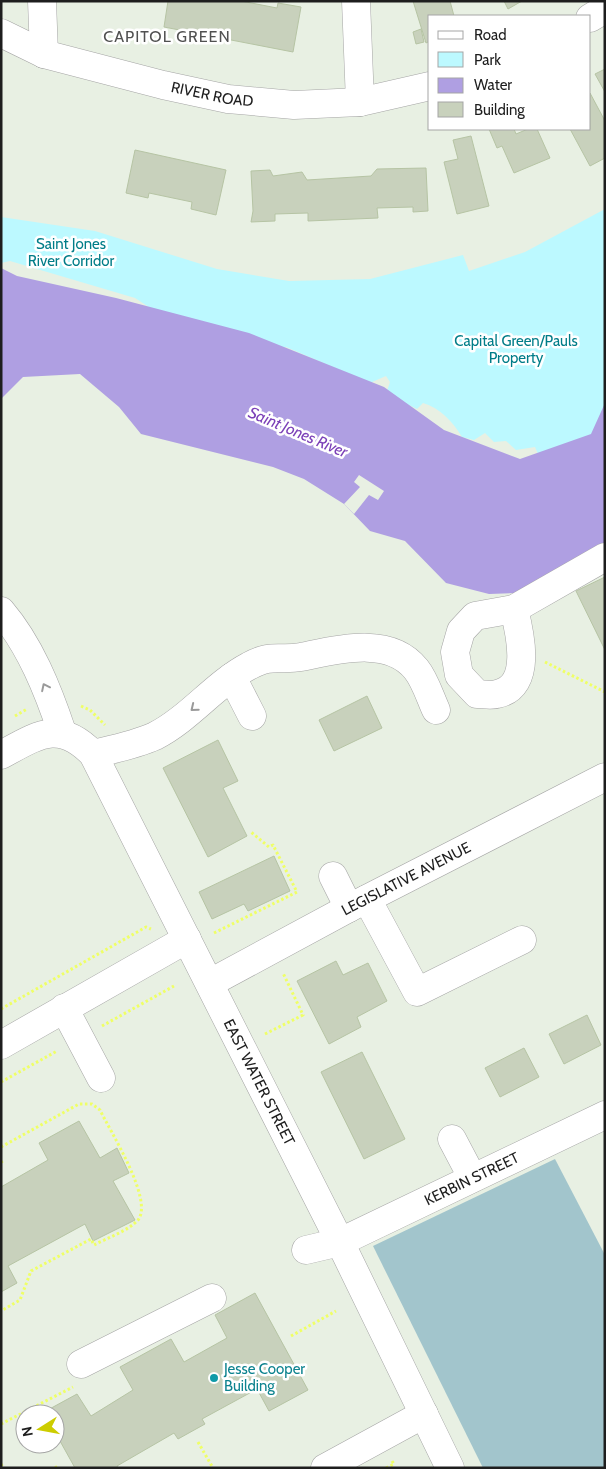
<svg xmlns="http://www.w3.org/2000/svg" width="606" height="1469" viewBox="0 0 606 1469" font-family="Cabin,sans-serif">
<rect width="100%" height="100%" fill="#e8f0e3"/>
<!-- cemetery -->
<path fill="#a2c5cc" d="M555,1159L605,1255V1468H483L373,1246Z"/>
<!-- park -->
<path fill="#bcf9ff" d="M605,209V454L544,468L535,447L516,450L506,441L494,442L485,433L474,440L462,437C453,422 440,408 423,403L417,409L409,405L397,412L385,397L390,382L386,376L351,391L349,374L286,347L240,357L175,324L135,298L10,261L1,263V217L95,231L217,269L289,281L370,279L463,255L469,271L525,252Z"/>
<!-- water -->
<path fill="#af9fe2" d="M1,268L17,276L116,298L249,333L384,387L444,430L520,459L591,434L605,403V547L517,593L489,594L446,583L405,541L370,531L344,504L304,479L273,467L141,434L119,407L80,374L23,377L1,399Z"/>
<!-- pier -->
<path fill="#e8f0e3" d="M359,475L384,491L378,500L369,495L354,514L344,504L360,487L354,482Z"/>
<!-- building -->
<path fill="#c8d1bc" stroke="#b6c4a4" d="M168,1H241L277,8L278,3L301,7L293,52L164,27Z
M413,1H450L454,16H430V41L426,43Z
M504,1H522L508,9Z
M421,29L424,42L416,44L413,32Z
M605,69V92L595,74Z
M590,93L605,121V158L590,166L570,129H590Z
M489,129H514L516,134L528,129H537L550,158L514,173L502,146L497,148Z
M471,136L489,206L457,214L444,162L458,159L453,140Z
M135,150L226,170L216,215L191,209L192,202L149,193L148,198L126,193Z
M426,168L428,211L413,212V207L377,208L378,218L308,221V213L275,214V221L251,222L253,211L251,171L270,170L273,176L302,172L307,180L371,176L377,169Z
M605,577V650L576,591Z
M367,696L382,728L334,751L319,720Z
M218,740L238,781L223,788L247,836L208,857L163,768Z
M274,856L290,891L248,911L244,904L212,919L199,892Z
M336,961L343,975L368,963L387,1001L357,1017L361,1027L329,1044L297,981Z
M587,1015L601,1045L564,1064L549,1034Z
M524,1048L539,1077L500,1097L485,1068Z
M362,1052L405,1139L364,1159L321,1072Z
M79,1121L100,1158L117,1148L129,1173L113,1181L135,1220L93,1241L85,1224L8,1266L17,1283L1,1292V1187L48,1160L39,1143Z
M255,1293L308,1390L269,1411L257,1389L202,1419L205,1424L178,1439L174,1433L117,1466L118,1468H75L55,1432V1414L44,1412L77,1394L91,1416L133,1390L120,1367L171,1339L184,1362L227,1338L215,1315Z"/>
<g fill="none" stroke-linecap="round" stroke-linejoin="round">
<defs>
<g id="minor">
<path d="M42,1L44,54"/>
<path d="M356,1L360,102"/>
<path d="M590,18L605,9"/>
<path id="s1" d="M1,33L44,54L163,85L228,99L294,105L360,102L430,86"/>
<path d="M514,609C520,633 533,687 497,694C491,696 483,694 477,694L459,675L455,652L461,631L475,616L514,609L605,557"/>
<path d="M1,611C30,645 48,690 62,732"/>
<path d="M232,677L252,716"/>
<path d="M93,754C114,749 135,745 155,736C190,718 215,684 249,666C272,653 279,661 301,657C336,650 389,635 416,669C425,680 430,697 436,710"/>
<path id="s2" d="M1,755C38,735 59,719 93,754L340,1242L450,1468"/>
<path d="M333,876L349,908"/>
<path d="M367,899L417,992L522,940"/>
<path id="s3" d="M210,983L349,908L605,777"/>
<path d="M64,1008L101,1078"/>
<path d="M1,1045L187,939"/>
<path d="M452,1139L472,1177"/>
<path id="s4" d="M306,1250L340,1242L605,1115"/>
<path d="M81,1364L212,1298"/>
<path d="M325,1468L424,1414"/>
</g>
</defs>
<!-- minor casing -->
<use href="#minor" stroke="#a5a5a5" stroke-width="29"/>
<!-- path -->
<path stroke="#efff66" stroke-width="3" stroke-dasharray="2.5 2.5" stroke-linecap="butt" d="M545,662L605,692
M81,706L90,710L105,725
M15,716L27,709
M214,933L297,892L273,845L269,847L251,832
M1,1009L146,927L151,929
M102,1026L174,986
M265,1034L303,1015L283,973
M1,1082L57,1051
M1,1147L79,1104H92L100,1110C110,1131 154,1200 138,1220C128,1231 107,1238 94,1245L91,1239L31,1271L20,1300L1,1311
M1,1161L3,1164
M291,1336L336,1311
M1,1424L73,1387
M198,1442L213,1468
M1,1464L3,1468
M55,1468L58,1466
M386,1468L394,1464L392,1461"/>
<!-- minor -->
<use href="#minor" stroke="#fff" stroke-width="28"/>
</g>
<!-- one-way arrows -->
<defs><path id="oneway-chevron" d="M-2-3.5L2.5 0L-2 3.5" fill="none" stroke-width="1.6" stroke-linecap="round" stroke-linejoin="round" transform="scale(1.25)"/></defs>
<g stroke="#9a9a9a">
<use href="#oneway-chevron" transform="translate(45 687) rotate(-116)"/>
<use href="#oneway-chevron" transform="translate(194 708) rotate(141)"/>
</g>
<!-- markers -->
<circle fill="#0f9aa8" stroke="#fff" stroke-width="2" cx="214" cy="1378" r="5"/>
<g text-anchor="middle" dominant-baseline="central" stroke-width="5" stroke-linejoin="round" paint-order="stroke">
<!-- street labels -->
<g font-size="15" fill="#1e1e1e" stroke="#fff">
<text stroke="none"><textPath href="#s1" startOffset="221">RIVER ROAD</textPath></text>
<text stroke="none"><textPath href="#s3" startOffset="222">LEGISLATIVE AVENUE</textPath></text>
<text stroke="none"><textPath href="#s2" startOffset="471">EAST WATER STREET</textPath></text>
<text stroke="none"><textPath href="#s4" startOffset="181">KERBIN STREET</textPath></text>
</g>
<!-- park labels -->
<g font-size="15" fill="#007d88" stroke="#fff">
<text x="71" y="244">Saint Jones<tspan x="71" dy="17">River Corridor</tspan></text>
<text x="516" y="341">Capital Green/Pauls<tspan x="516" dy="17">Property</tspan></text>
</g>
<!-- culture labels -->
<g font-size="15" fill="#0d838f" stroke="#fff" text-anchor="start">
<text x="224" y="1369">Jesse Cooper<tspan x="224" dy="17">Building</tspan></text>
</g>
<!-- neighbourhood labels -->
<g font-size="16" letter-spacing="1" fill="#515151" stroke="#fff">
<text x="167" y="36">CAPITOL GREEN</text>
</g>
<!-- water labels -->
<g font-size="16" font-style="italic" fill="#7c41b8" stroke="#fff">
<text transform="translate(298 432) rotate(23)">Saint Jones River</text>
</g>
</g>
<!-- border -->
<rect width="606" height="1469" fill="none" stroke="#1e1e1e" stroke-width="5"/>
<!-- legend -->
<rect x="428" y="15" width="162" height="115" fill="#ffffff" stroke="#a5a5a5"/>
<rect x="438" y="31" width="25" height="8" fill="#ffffff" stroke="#a5a5a5"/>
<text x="474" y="40" font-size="15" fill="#1e1e1e">Road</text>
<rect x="438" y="52" width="25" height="15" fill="#bcf9ff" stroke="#a5a5a5"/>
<text x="474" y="65" font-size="15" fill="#1e1e1e">Park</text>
<rect x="438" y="78" width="25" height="15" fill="#af9fe2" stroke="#a5a5a5"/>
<text x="474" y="90" font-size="15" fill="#1e1e1e">Water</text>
<rect x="438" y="102" width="25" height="15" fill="#c8d1bc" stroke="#a5a5a5"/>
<text x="474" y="115" font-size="15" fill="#1e1e1e">Building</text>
<!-- north arrow -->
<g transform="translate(40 1429) rotate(259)"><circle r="24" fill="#ffffff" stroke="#a5a5a5"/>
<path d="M0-4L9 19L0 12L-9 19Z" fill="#cdcd00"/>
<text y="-8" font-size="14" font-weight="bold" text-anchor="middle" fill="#1e1e1e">N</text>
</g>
</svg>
